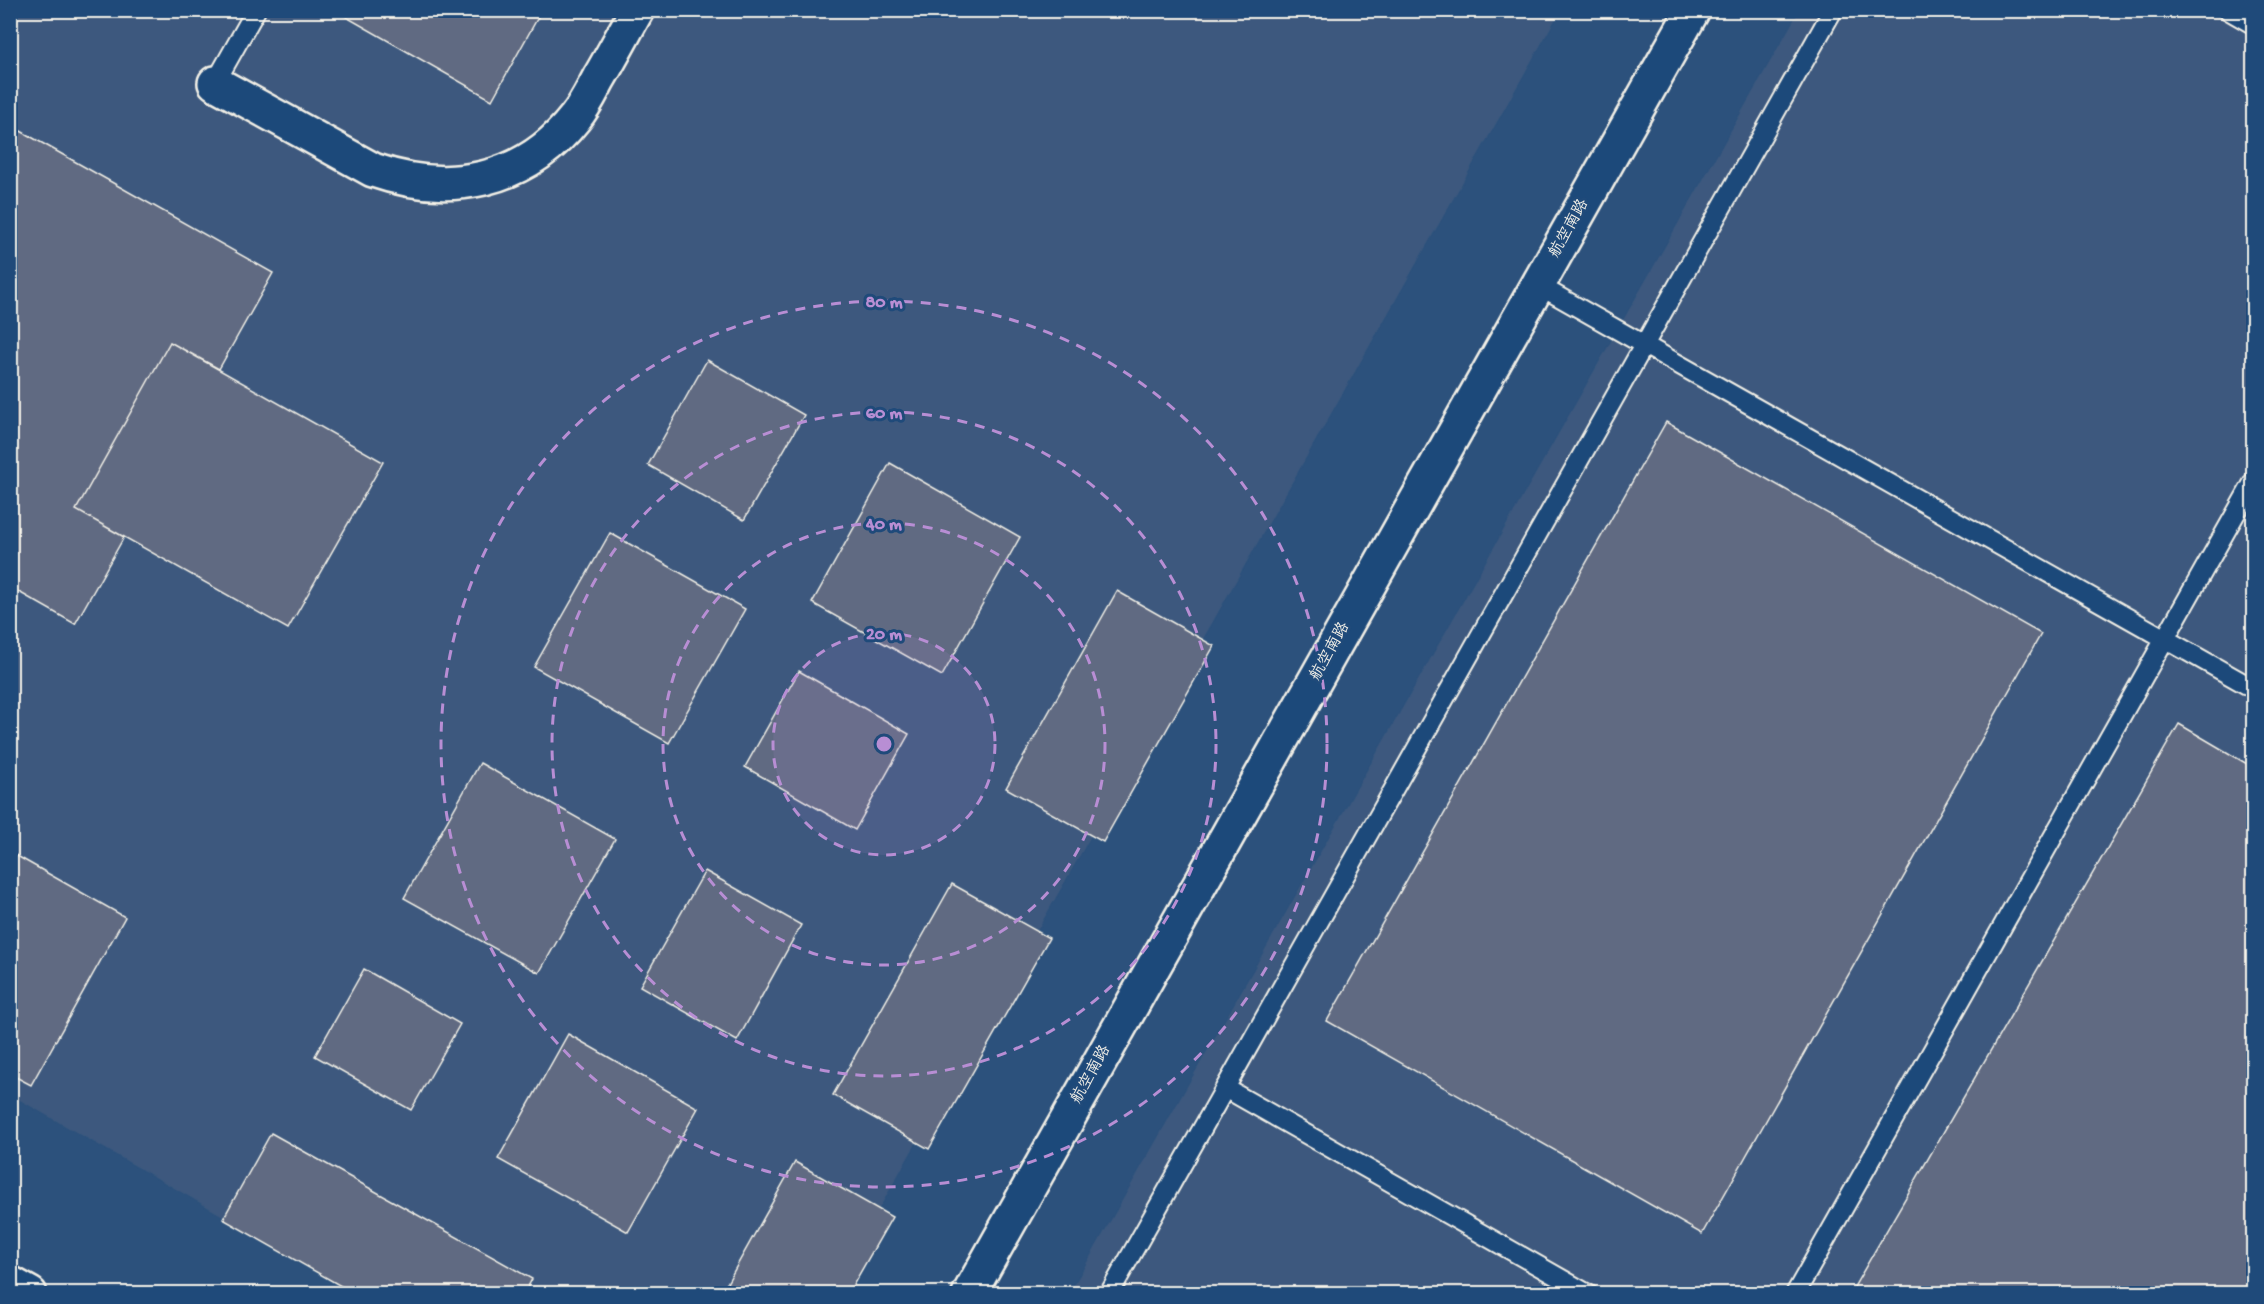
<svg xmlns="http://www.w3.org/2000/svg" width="2264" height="1304" viewBox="0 0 2264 1304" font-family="'Gochi Hand','LXGW WenKai TC',sans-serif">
<rect width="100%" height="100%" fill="#2c517c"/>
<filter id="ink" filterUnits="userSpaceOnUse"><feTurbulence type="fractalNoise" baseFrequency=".0167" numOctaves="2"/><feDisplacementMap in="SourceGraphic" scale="12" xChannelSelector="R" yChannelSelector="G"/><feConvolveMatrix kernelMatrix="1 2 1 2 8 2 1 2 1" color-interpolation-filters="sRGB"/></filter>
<g filter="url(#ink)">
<!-- built -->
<path fill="#3c597e" d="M11,11H1560L831,1293H358L11,1095Z
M1799,11H2253V1293L1069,1294Z"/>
<!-- building -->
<path fill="#616b82" stroke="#f4f1e8" stroke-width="1.5" d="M334,10H542L492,100Z
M10,125L273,273L219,369L170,342L76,510L124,537L75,624L10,587Z
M170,342L383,462L288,629L76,510Z
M707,360L804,415L744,520L648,465Z
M1666,422L2041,634L1702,1234L1327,1021Z
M890,463L1020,537L942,676L812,603Z
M610,533L745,609L669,743L534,667Z
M1117,591L1214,646L1103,842L1006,788Z
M799,671L909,734L855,830L745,767Z
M2179,724L2254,768V1294H1850Z
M480,763L615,839L539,973L404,898Z
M10,852L125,917L31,1085L10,1074Z
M705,871L801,925L737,1041L640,986Z
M952,884L1049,938L929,1149L833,1095Z
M364,969L460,1024L411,1110L315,1056Z
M568,1034L698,1108L628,1232L498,1159Z
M271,1133L532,1279L524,1294H355L223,1219Z
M795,1162L892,1217L848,1294H721Z"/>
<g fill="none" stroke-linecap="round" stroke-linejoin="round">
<defs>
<path id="service" d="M2228,10L2254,25
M215,83L256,10
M1538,285L2254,689
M1225,1088L1588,1294
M1109,1294L1833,10
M1795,1294L2254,481"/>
<path id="minor" d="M215,83L373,170C448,196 524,183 575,118C585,106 592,91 599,78C612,56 624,33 637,10"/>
<path id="tertiary" d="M10,1283L30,1294
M969,1294L1693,10"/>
</defs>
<!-- service casing -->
<use href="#service" stroke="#f4f1e8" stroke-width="22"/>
<!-- minor casing -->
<use href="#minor" stroke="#f4f1e8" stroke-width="38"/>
<!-- tertiary casing -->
<use href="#tertiary" stroke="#f4f1e8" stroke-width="38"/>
<!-- service -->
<use href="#service" stroke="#1f4a7a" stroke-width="18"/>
<!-- minor -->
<use href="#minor" stroke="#1f4a7a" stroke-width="33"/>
<!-- tertiary -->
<use href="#tertiary" stroke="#1f4a7a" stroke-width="33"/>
</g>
</g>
<!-- distance rings -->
<circle cx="884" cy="744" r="111" fill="#b88ed4" fill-opacity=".12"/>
<g fill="none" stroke="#b88ed4" stroke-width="3" stroke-dasharray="10 8">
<circle cx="884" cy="744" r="111"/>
<circle cx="884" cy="744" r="221"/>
<circle cx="884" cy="744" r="332"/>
<circle cx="884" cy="744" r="443"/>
</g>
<g text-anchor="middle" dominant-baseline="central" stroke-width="6" stroke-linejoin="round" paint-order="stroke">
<!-- street labels -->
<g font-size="16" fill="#f4f1e8" stroke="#1f4a7a">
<text transform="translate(1570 229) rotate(-61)">航空南路</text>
<text transform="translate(1331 652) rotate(-61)">航空南路</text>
<text transform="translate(1092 1075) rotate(-61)">航空南路</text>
</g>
</g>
<circle cx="884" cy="744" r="9" fill="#b88ed4" stroke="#1f4a7a" stroke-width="3"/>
<g font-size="18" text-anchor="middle" font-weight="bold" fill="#b88ed4" stroke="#1f4a7a" stroke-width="6" stroke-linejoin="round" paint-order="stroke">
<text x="884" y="307">80 m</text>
<text x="884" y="418">60 m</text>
<text x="884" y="529">40 m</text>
<text x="884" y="639">20 m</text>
</g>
<!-- margin -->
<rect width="2264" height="1304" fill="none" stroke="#1f4a7a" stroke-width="36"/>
<rect x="18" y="18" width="2228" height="1268" fill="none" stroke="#f4f1e8" stroke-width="2" filter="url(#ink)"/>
</svg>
